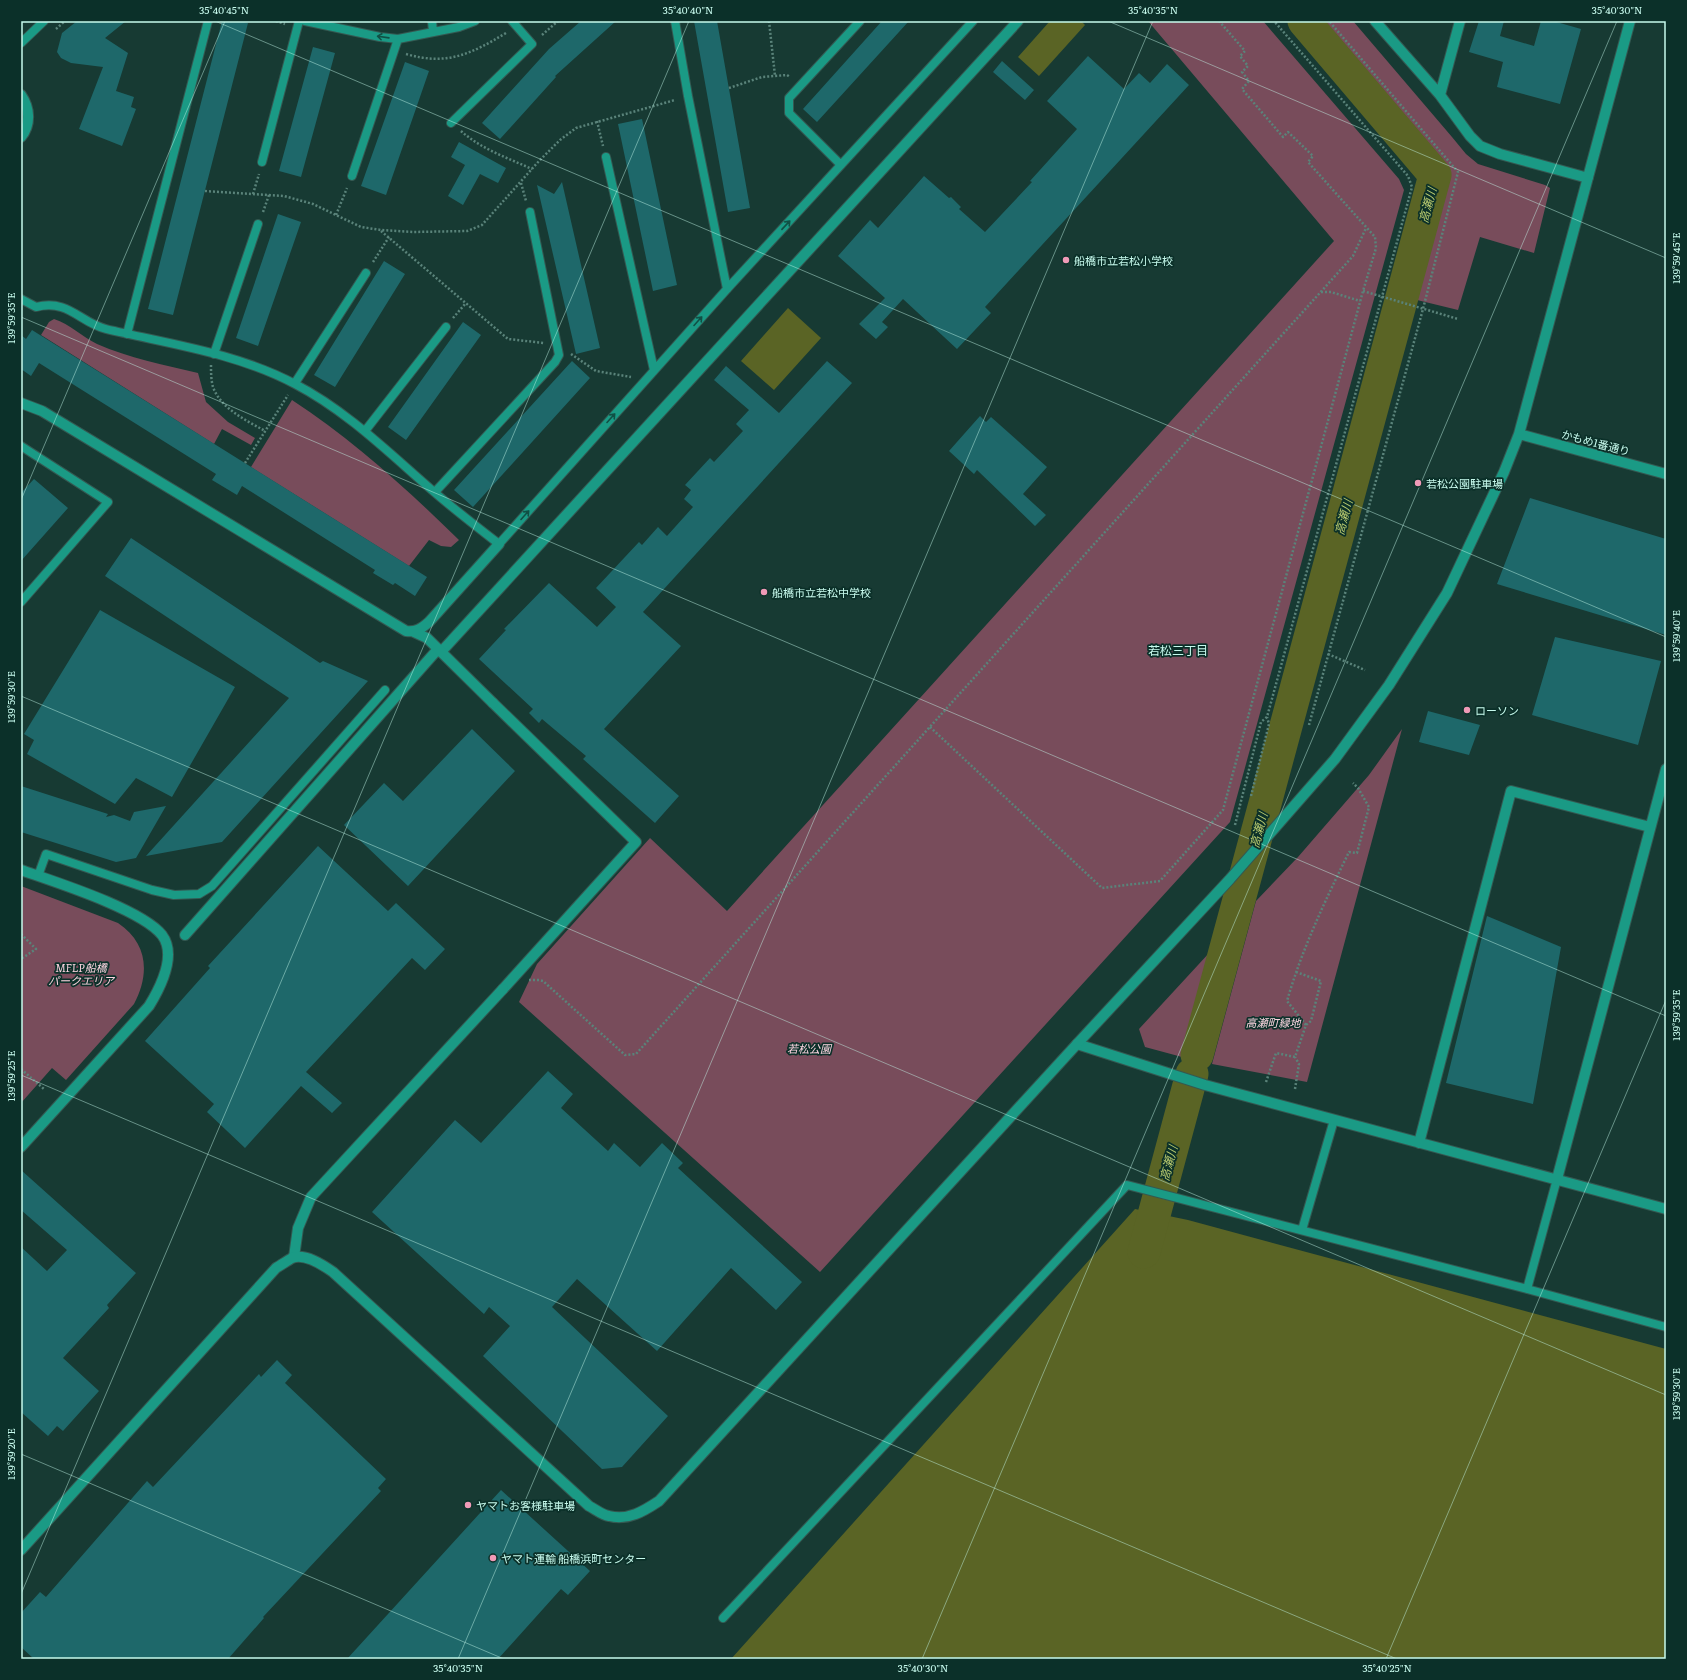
<svg xmlns="http://www.w3.org/2000/svg" width="1687" height="1680" viewBox="0 0 1687 1680" font-family="Literata,'Noto Sans JP',serif">
<rect width="100%" height="100%" fill="#173a33"/>
<!-- green -->
<path fill="#784c5b" d="M1148,21H1263L1399,179L1404,190L1230,822L820,1272L519,1002L537,964L650,838L727,911L1334,241Z
M1319,21H1353L1452,137L1466,154L1478,164L1545,185L1550,188L1534,253L1480,237L1458,310L1417,300L1450,174Z
M54,319C70,324 82,337 97,344C129,358 164,365 198,373L206,402L228,422L255,438L251,445L222,429L214,444L41,335L49,322Z
M292,400C353,440 407,489 459,540L451,547L441,546L429,540L409,566L251,467Z
M1402,729L1307,1082L1212,1064L1256,901L1298,857L1369,775Z
M21,886L118,923C148,943 150,974 134,1004L66,1080L52,1068L21,1103Z
M1210,952L1182,1057L1145,1047L1139,1029Z"/>
<!-- water -->
<path fill="#5a6425" d="M1050,21H1081L1085,25L1039,76L1018,57Z
M788,308L821,338L774,390L741,361Z
M1135,1209L1188,1220L1666,1349V1659H731Z"/>
<g fill="none" stroke-linecap="round" stroke-linejoin="round">
<!-- river -->
<path stroke="#5a6425" stroke-width="33" d="M1197,1055L1435,175L1304,21
M1144,1252L1192,1074"/>
</g>
<!-- building -->
<path fill="#1e686a" d="M77,21H126L105,38L128,53L116,91L134,97L131,107L136,109L122,146L79,129L103,67L71,63L61,58L57,52L62,33Z
M222,21H240L248,23L173,315L148,309Z
M581,21H616L555,76L556,77L500,139L482,123L549,49Z
M694,21H717L750,208L728,212Z
M882,21H909L817,122L803,109Z
M1479,21H1504L1500,36L1534,46L1541,21H1553L1581,29L1560,104L1497,87L1503,62L1469,52Z
M313,47L335,53L301,177L279,171Z
M1088,56L1124,89L1139,73L1150,83L1167,64L1189,85L985,307L991,313L957,349L903,299L882,322L888,327L876,339L859,324L885,298L838,256L870,220L878,228L924,176L949,198L951,197L961,207L959,209L985,232L1032,182L1030,181L1077,129L1047,101Z
M1002,61L1034,90L1025,100L993,72Z
M405,62L429,71L386,195L361,186Z
M642,119L677,285L653,291L618,124Z
M459,142L506,168L498,183L480,174L463,205L448,196L465,165L451,157Z
M562,182L600,348L576,354L537,185L554,194Z
M278,214L301,222L258,346L236,338Z
M384,261L405,274L335,387L314,375Z
M463,322L481,335L406,440L388,427Z
M32,330L427,577L415,596L395,583L393,585L373,573L375,570L242,486L237,495L212,480L216,474L39,363L31,376L21,369V335L26,339Z
M572,361L590,378L473,507L454,490Z
M827,361L852,383L643,612L681,646L604,729L679,796L655,823L583,759L586,756L542,719L539,723L529,713L533,709L479,659L506,630L504,629L549,583L597,627L616,607L596,588L639,542L642,545L658,527L667,536L693,507L684,499L691,490L685,485L710,458L714,462L743,431L736,424L749,410L714,380L726,366L779,413Z
M980,416L986,422L991,417L1047,467L1023,494L1046,515L1035,526L977,470L974,474L949,451Z
M34,479L68,508L21,561V493Z
M1530,498L1666,539V635L1497,584Z
M131,538L320,663L323,661L368,681L222,842L146,856L289,698L105,576Z
M100,610L235,687L172,797L136,778L115,804L27,754L34,740L24,734Z
M1555,637L1661,661L1638,745L1532,715Z
M1428,711L1480,725L1469,755L1419,742Z
M472,729L515,771L408,886L344,825L384,783L403,801Z
M21,786L108,814L106,817L114,815L130,821L134,812L166,806L136,858L116,862L21,832Z
M318,846L388,911L396,903L445,949L425,970L412,958L306,1072L342,1103L332,1113L301,1086L245,1148L207,1112L214,1104L145,1041L210,968L208,966Z
M1487,916L1561,947L1533,1104L1446,1083Z
M548,1071L573,1094L561,1108L608,1151L614,1143L640,1167L662,1143L683,1163L678,1168L802,1282L776,1310L731,1268L657,1351L577,1279L552,1307L668,1416L622,1467L602,1469L483,1356L510,1326L489,1307L484,1314L372,1212L455,1120L481,1143Z
M21,1170L136,1273L107,1305L109,1308L63,1358L99,1391L63,1431L57,1426L48,1436L21,1412V1247L47,1271L67,1250L21,1210Z
M277,1360L292,1375L285,1383L386,1479L378,1488L381,1491L263,1617L264,1618L228,1659H34L21,1647V1613L40,1592L46,1597L147,1481L153,1487L259,1374L261,1377Z
M501,1490L590,1571L568,1595L561,1589L498,1659H347Z"/>
<g fill="none" stroke-linecap="round" stroke-linejoin="round">
<defs>
<path id="service" d="M305,21L380,37L398,39L459,27L475,21
M432,21L433,32
M675,21L688,96L727,289
M21,43L44,21
M451,123L532,44L512,21
M606,157L654,370
M262,162L299,21
M841,165L789,113V98L860,21
M352,176L398,39
M21,299L36,307C69,299 79,322 106,329C169,344 237,353 295,384C347,411 389,453 433,491C455,510 477,527 499,544L727,289L973,21
M127,334L208,21
M214,354L258,224
M295,383L366,273
M365,431L446,327
M21,446L108,502L21,602
M435,492L555,362L559,355L530,212
M38,876L46,854L152,890L174,895L199,894L212,886L385,690
M1302,1230L1334,1120
M1527,1289L1557,1179
M723,1618L1127,1185L1527,1289L1666,1327"/>
<path id="pedestrian" d="M441,652L1018,21
M493,703L636,842L503,989
M185,935L438,649"/>
<path id="minor" d="M21,95C30,108 31,125 21,137
M21,403L42,411L406,631C416,632 421,629 429,622L499,544
M414,632L427,638L493,703
M1077,1044L1205,1085L1666,1209
M1419,1143L1511,791L1650,827
M1557,1179L1666,769
M294,1257L298,1228L311,1197L503,989"/>
<path id="tertiary" d="M1375,21L1440,95L1470,136L1480,146L1500,154L1588,178
M1440,95L1460,21
M1519,434L1666,474
M21,870C55,882 141,909 162,935C177,955 160,988 149,1006L21,1147
M21,1550L276,1268C281,1265 287,1261 292,1258C305,1253 323,1265 333,1272L589,1506C595,1509 602,1515 609,1516C628,1521 644,1511 659,1501L1077,1044L1230,879L1335,759L1389,685L1447,593L1504,472L1519,434L1630,21"/>
</defs>
<!-- service casing -->
<use href="#service" stroke="#345952" stroke-width="10"/>
<!-- pedestrian casing -->
<use href="#pedestrian" stroke="#345952" stroke-width="12"/>
<!-- minor casing -->
<use href="#minor" stroke="#345952" stroke-width="12"/>
<!-- tertiary casing -->
<use href="#tertiary" stroke="#345952" stroke-width="12"/>
<!-- path -->
<path stroke="#5a837a" stroke-width="2.5" stroke-dasharray="2 2" stroke-linecap="butt" d="M276,21L285,24
M769,21L775,76
M56,29L65,21
M542,35L558,21
M406,54C447,66 471,54 506,33
M729,88L762,77L787,75L790,77
M597,121L603,146
M461,131C481,149 508,158 532,169
M521,183L526,201
M205,191L284,196L313,204L361,227L381,230L413,232L467,231L482,225L539,161L560,140L576,128L675,100
M253,194L259,174
M263,212L269,195
M336,215L347,188
M381,231L508,339L544,343
M373,262L389,237
M1363,291L1458,319
M1321,292H1331L1360,301
M453,318L466,303
M571,354L596,371L631,377
M211,365C211,372 211,380 213,387C221,409 246,420 265,431
M245,463L288,395
M1328,654L1365,670
M1309,725L1423,309L1458,172L1329,21
M930,727L1102,888L1160,881L1223,810L1363,291L1376,248L1375,237L1308,162L1313,156L1288,132L1283,137L1242,89L1249,81L1242,72L1248,66L1240,56L1245,51L1219,21
M1251,796L1269,724L1267,717
M1235,825L1261,722L1267,717L1412,187L1408,176L1274,21
M21,934L36,949L21,959
M1296,972L1321,981L1311,1021L1306,1025
M529,980H539L543,981L625,1055L636,1054L1353,256L1366,228
M21,1069L44,1089
M1266,1082L1276,1053L1295,1057L1306,1025L1287,1001C1302,949 1325,901 1349,852L1357,853L1369,807L1358,788L1353,783
M1295,1089L1299,1064L1295,1057"/>
<!-- service -->
<use href="#service" stroke="#1a9a85" stroke-width="8"/>
<!-- pedestrian -->
<use href="#pedestrian" stroke="#1a9a85" stroke-width="10"/>
<!-- minor -->
<use href="#minor" stroke="#1a9a85" stroke-width="10"/>
<!-- tertiary -->
<use href="#tertiary" stroke="#1a9a85" stroke-width="10"/>
</g>
<!-- one-way arrows -->
<defs><path id="oneway-shaft" d="M-6 0H5M1.5-3L5.5 0L1.5 3" fill="none" stroke-width="1.6" stroke-linecap="round" stroke-linejoin="round"/></defs>
<g stroke="#105045">
<use href="#oneway-shaft" transform="translate(383 37) rotate(-172)"/>
<use href="#oneway-shaft" transform="translate(786 225) rotate(-47)"/>
<use href="#oneway-shaft" transform="translate(698 321) rotate(-48)"/>
<use href="#oneway-shaft" transform="translate(611 418) rotate(-48)"/>
<use href="#oneway-shaft" transform="translate(525 515) rotate(-48)"/>
</g>
<!-- ticks -->
<path fill="none" stroke="#c7faed" stroke-width="1" stroke-opacity="0.45" d="M215,21L1666,637M1108,21L1666,258M21,317L1666,1016M21,500L225,21M21,696L1666,1395M21,1075L1397,1659M21,1454L504,1659M21,1594L689,21M458,1659L1153,21M922,1659L1617,21M1386,1659L1666,1000"/>
<!-- markers -->
<g fill="#f09ab7" stroke="#0b3029" stroke-width="1.5">
<circle cx="1066" cy="260" r="4"/>
<circle cx="1418" cy="483" r="4"/>
<circle cx="764" cy="592" r="4"/>
<circle cx="1467" cy="710" r="4"/>
<circle cx="468" cy="1505" r="4"/>
<circle cx="493" cy="1558" r="4"/>
</g>
<g text-anchor="middle" dominant-baseline="central" stroke-width="3.5" stroke-linejoin="round" paint-order="stroke">
<!-- poi labels -->
<g font-size="11" fill="#c7faed" stroke="#0b3029" text-anchor="start">
<text x="1074" y="260">船橋市立若松小学校</text>
<text x="1426" y="483">若松公園駐車場</text>
<text x="772" y="592">船橋市立若松中学校</text>
<text x="1475" y="710">ローソン</text>
<text x="476" y="1505">ヤマトお客様駐車場</text>
<text x="501" y="1558">ヤマト運輸 船橋浜町センター</text>
</g>
<!-- street labels -->
<g font-size="11" fill="#c7faed" stroke="#0b3029">
<text transform="translate(1596 442) rotate(15)">かもめ1番通り</text>
</g>
<!-- park labels -->
<g font-size="11" font-style="italic" fill="#fdd5e1" stroke="#0b3029">
<text x="81" y="967">MFLP船橋<tspan x="81" dy="13">パークエリア</tspan></text>
<text x="1273" y="1022">高瀬町緑地</text>
<text x="809" y="1048">若松公園</text>
</g>
<!-- water labels -->
<g font-size="12" font-style="italic" fill="#b9ca6f" stroke="#0b3029">
<text transform="translate(1427 205) rotate(-75)">高瀬川</text>
<text transform="translate(1343 517) rotate(-75)">高瀬川</text>
<text transform="translate(1258 830) rotate(-75)">高瀬川</text>
<text transform="translate(1168 1163) rotate(-75)">高瀬川</text>
</g>
<!-- neighbourhood labels -->
<g font-size="12" fill="#c7faed" stroke="#0b3029">
<text x="1178" y="650">若松三丁目</text>
</g>
</g>
<!-- border -->
<rect width="1687" height="1680" fill="none" stroke="#0b3029" stroke-width="44"/>
<rect x="22" y="22" width="1643" height="1636" fill="none" stroke="#c7faed" stroke-width="1.5"/>
<g font-size="10" text-anchor="middle" fill="#c7faed">
<text x="224" y="14">35°40'45"N</text>
<text x="688" y="14">35°40'40"N</text>
<text x="1153" y="14">35°40'35"N</text>
<text x="1617" y="14">35°40'30"N</text>
<text transform="translate(1676 258) rotate(-90)" y="4">139°59'45"E</text>
<text transform="translate(11 318) rotate(-90)" y="4">139°59'35"E</text>
<text transform="translate(1676 636) rotate(-90)" y="4">139°59'40"E</text>
<text transform="translate(11 697) rotate(-90)" y="4">139°59'30"E</text>
<text transform="translate(1676 1015) rotate(-90)" y="4">139°59'35"E</text>
<text transform="translate(11 1076) rotate(-90)" y="4">139°59'25"E</text>
<text transform="translate(1676 1394) rotate(-90)" y="4">139°59'30"E</text>
<text transform="translate(11 1454) rotate(-90)" y="4">139°59'20"E</text>
<text x="458" y="1672">35°40'35"N</text>
<text x="923" y="1672">35°40'30"N</text>
<text x="1387" y="1672">35°40'25"N</text>
</g>
</svg>
